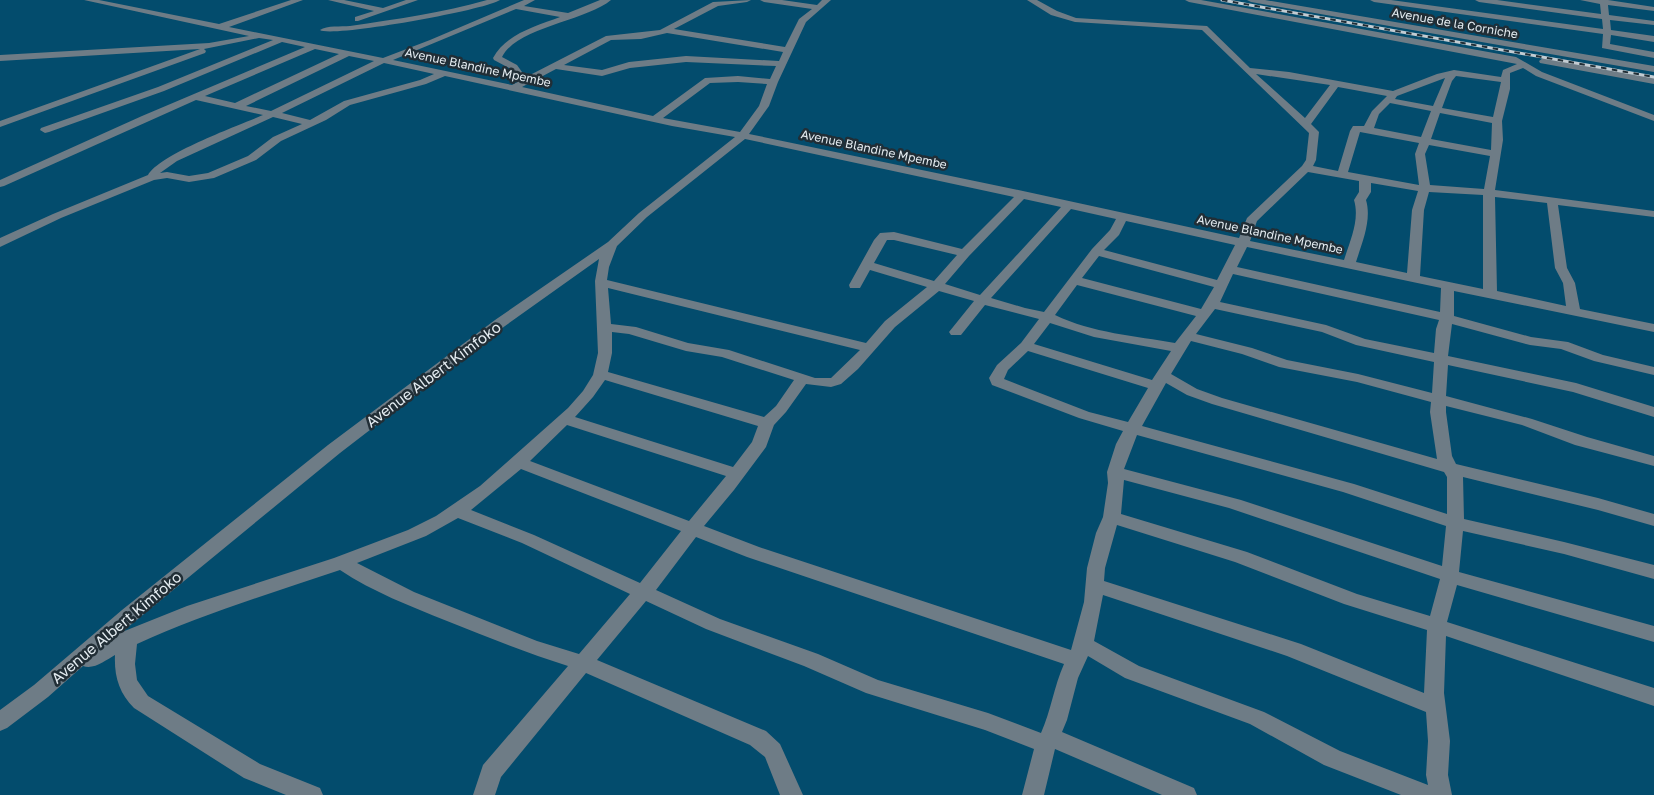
<svg xmlns="http://www.w3.org/2000/svg" width="1654" height="795" viewBox="0 0 1654 795" font-family="'Golos Text',sans-serif">
<rect width="100%" height="100%" fill="#2b3840"/>
<!-- green -->
<path fill="#034c6d" d="M0,0H1654V795H0Z"/>
<g fill="none" stroke-linecap="round" stroke-linejoin="round">
<!-- minor -->
<path fill="#6e7c86" fill-rule="evenodd" d="M84,0H99L219,24L291,0H303L229,27L383,58L430,40L524,0H535L524,6L568,13L600,0H611C586,21 517,27 502,57L517,65L522,72L530,75L606,36L660,30L713,2L751,0L747,2L718,6L674,29L785,47L799,19L812,9L764,2L760,0H782L817,5L822,0H831L806,22L778,82L769,106L749,134L1023,191L1239,238L1247,218L1302,166L1306,160L1309,133L1202,30L1075,22L1051,15L1027,0H1037L1057,11L1076,18L1207,26L1250,68L1289,72L1393,91L1437,74L1454,70L1501,77L1503,70L1517,64L1189,2L1185,0H1201L1516,57L1542,72L1654,115V121L1536,76L1523,68L1510,73V89L1502,121L1503,140L1495,190L1654,211V217L1558,205L1567,268L1575,283L1580,309L1654,324V332L1454,291V316L1531,337L1568,342L1603,355L1654,367V375L1594,361L1561,349L1530,345L1452,324L1448,356L1576,383L1654,407V417L1573,392L1448,365L1446,396L1532,419L1587,437L1654,456V466L1575,445L1522,425L1446,406V412L1452,456L1456,464L1598,498L1654,514V526L1598,510L1463,477L1464,519L1564,542L1654,565V579L1564,554L1463,531L1459,572L1654,626V642L1457,585L1447,622L1654,688V706L1446,636L1444,693L1450,741L1448,775L1452,795H1401L1324,765L1250,724L1125,678L1088,656L1078,678L1067,720L1062,732L1194,788L1197,795H1162L1055,749L1044,795H1022L1034,749L985,730L866,693L804,666L706,629L646,601L597,660L766,731L780,744L803,795H780L765,757L750,745L586,673L501,777L495,795H473L483,765L568,666C527,653 487,637 447,621C410,606 373,592 340,570C272,593 202,614 137,644L135,664L137,680L148,696L260,764L320,788L323,795H286L244,778L134,708C119,693 114,676 115,655C106,660 94,670 83,666L48,697L7,728L0,731V710L34,685L122,610L328,445L495,320L608,242L639,213L735,137L672,126L445,76L426,84L350,105L326,120L281,141L256,160L214,178L189,182L167,178L154,180L61,218L0,247V238L53,214L148,175C160,154 237,126 263,115L196,100L4,186L0,187V180L142,116L305,47L282,42L164,91L49,132L45,133L40,130L41,128L158,87L273,40L259,38L204,49L206,51L205,53L0,127V121L200,49L0,61V55L209,43L249,36ZM516,9L560,17C536,26 506,34 493,58L494,60L511,69L516,76L523,79L512,85L393,60ZM667,33L783,52L779,61L686,56L629,62L602,70L564,65L611,40L641,39ZM315,49L339,54L235,103L205,96ZM349,56L374,61L271,111L246,106ZM686,62L776,66L770,79L738,76L705,78L653,116L522,87L556,69L602,76L630,68ZM384,63L434,74L420,80L344,101L310,120L282,113ZM1256,74L1330,85L1305,118ZM1456,76L1501,82L1493,117L1442,108L1452,81ZM1445,78L1433,106L1395,99L1397,96ZM738,82L767,84L759,106L740,132L663,118L710,83ZM1338,87L1387,96L1372,111L1364,126H1353L1350,131L1338,171L1313,166L1316,160L1319,132L1311,124ZM1390,103L1431,111L1421,137L1374,128L1379,114ZM1440,113L1492,123L1491,150L1431,139ZM273,117L302,124L273,137L248,156L208,173L189,176L167,172L160,173L177,161ZM1360,132L1419,143L1415,154L1419,185L1348,172ZM745,139L1014,197L962,249L894,232L880,233L874,240L849,285L850,288H860L870,270L927,287L885,321L866,343L607,280L609,267L617,246L647,217ZM1429,145L1490,156L1484,189L1430,185L1425,154ZM1308,172L1359,181V192L1354,200C1360,220 1350,241 1344,260L1250,241L1257,221ZM1371,183L1418,191L1412,210L1407,273L1356,262C1362,243 1372,220 1366,200L1371,192ZM1429,192L1483,195V289L1420,276L1424,210ZM1495,197L1547,203L1555,268L1563,283L1566,306L1497,291ZM1024,199L1061,207L980,295L945,284L969,256ZM1071,209L1116,219L1110,230L1092,249L1044,312L1025,308L991,298ZM1126,221L1235,245L1217,280L1104,250L1119,235ZM887,240H894L957,255L934,281L874,263ZM1247,247L1441,288L1440,312L1237,267ZM1099,256L1214,287L1201,309L1082,278ZM599,259L595,281L598,353L593,375L583,391L568,408L480,486L436,516L408,530L334,558L187,606L122,632L340,453L505,326ZM1233,274L1439,320L1436,329L1434,353L1365,339L1326,325L1220,302ZM1077,285L1196,316L1175,343C1136,336 1092,333 1055,315ZM608,288L860,350L831,378H815L729,350L688,343L636,327L611,324ZM939,291L974,301L949,332L951,335H961L985,305L1039,319L1021,343L997,365L989,378L992,385L1079,418L1123,431L1116,444L1107,472L1108,483L1103,517L1096,533L1087,568L1084,602L1071,650L759,547L704,526L734,490L766,447L774,425L786,412L806,384L831,387L841,384L858,369L895,327ZM1215,309L1322,332L1356,345L1434,362L1432,393L1358,374L1287,360L1252,348L1196,334ZM1050,323L1094,337L1171,351L1152,380L1034,344ZM612,332L629,334L686,351L722,357L794,380L776,406L764,417L608,372L612,353ZM1191,341L1242,354L1279,367L1357,382L1431,402L1430,412L1437,459L1222,398L1197,389L1171,374ZM1028,351L1148,388L1128,422L1089,412L1004,379L1008,370ZM605,380L758,426L752,442L733,467L575,417L593,397ZM1166,383L1187,395L1212,404L1444,472L1447,477V514L1354,484L1142,426ZM567,425L726,476L689,521L530,461ZM1137,435L1343,492L1446,526L1442,566L1241,500L1124,469ZM521,469L681,531L640,583L534,535L471,510ZM1124,480L1229,508L1440,579L1430,616L1357,594L1247,552L1121,514ZM458,518L522,543L630,594L579,654L537,641L414,592L357,563L426,536ZM1117,525L1235,562L1344,604L1427,630L1424,693L1301,644L1104,581L1105,568ZM696,537L747,557L1064,664C1054,686 1051,711 1041,733L988,713L878,680L818,654L720,619L656,590ZM1103,595L1287,656L1426,712L1428,741L1426,775L1428,785L1340,751L1264,712L1139,666L1094,641Z
M328,0H344L383,8L406,0H418L358,21H355V17L374,11Z
M487,0H500C486,10 331,38 320,30C327,25 341,27 350,26C396,19 443,13 487,0Z
M1247,0H1265L1654,66V72L1251,2Z
M1370,0H1391L1603,29L1602,19L1479,2L1475,0H1497L1601,14L1600,4L1580,0H1608L1654,7V11L1608,5L1609,15L1654,21V25L1610,20L1611,30L1654,36V42L1611,35L1610,44L1654,52V58L1602,48L1603,34L1374,2Z
M1543,58L1654,78V84L1540,63L1539,61Z"/>
<defs>
<path id="rail" d="M1222,0L1654,77"/>
</defs>
<!-- rail casing -->
<use href="#rail" stroke="#c3ccd2" stroke-width="3"/>
<!-- rail -->
<use href="#rail" stroke="#212e36" stroke-width="2" stroke-dasharray="5.5" stroke-linecap="butt"/>
</g>
<g text-anchor="middle" dominant-baseline="central" stroke-width="5" stroke-linejoin="round" paint-order="stroke">
<!-- far-street labels -->
<g font-size="12" fill="#e4ecf1" stroke="#212e36">
<text transform="translate(1455 23) rotate(10)">Avenue de la Corniche</text>
<text transform="translate(478 67) rotate(12)">Avenue Blandine Mpembe</text>
<text transform="translate(874 149) rotate(12)">Avenue Blandine Mpembe</text>
<text transform="translate(1270 234) rotate(12)">Avenue Blandine Mpembe</text>
</g>
<!-- street labels -->
<g font-size="15" fill="#e4ecf1" stroke="#212e36">
<text transform="translate(433 374) rotate(-37)">Avenue Albert Kimfoko</text>
<text transform="translate(116 627) rotate(-40)">Avenue Albert Kimfoko</text>
</g>
</g>
</svg>
